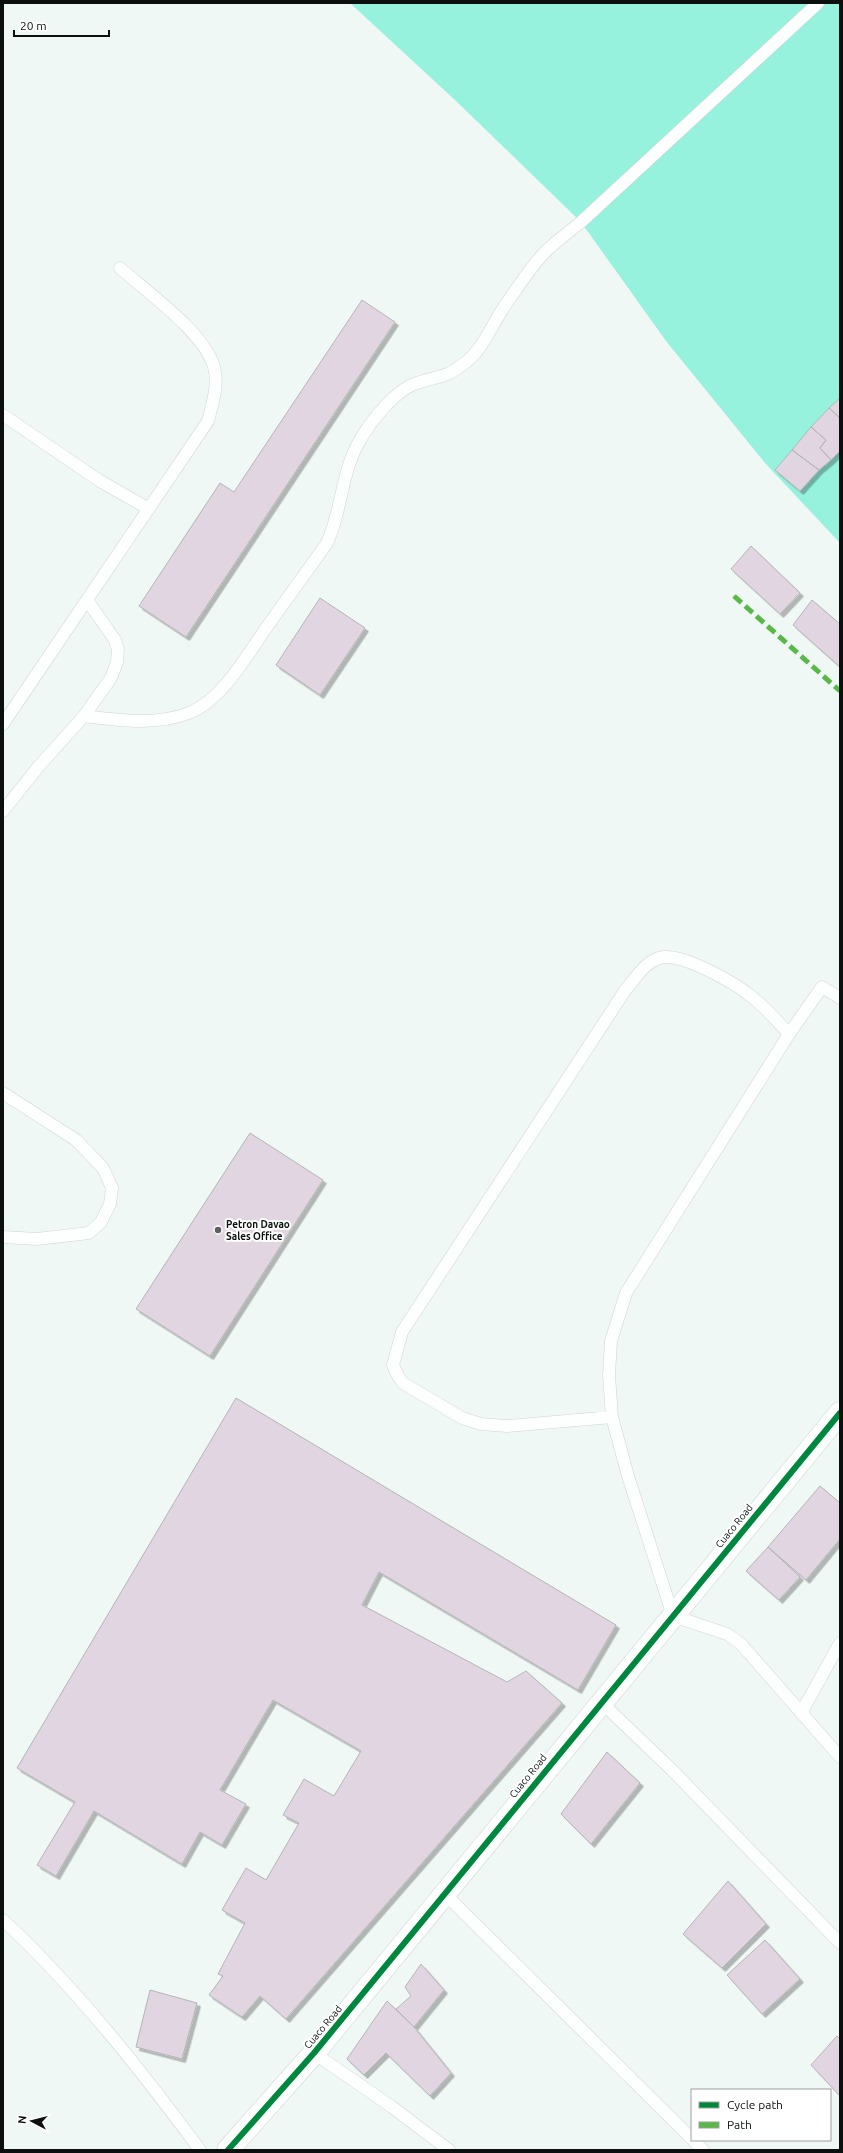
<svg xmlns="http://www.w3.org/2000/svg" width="843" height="2153" viewBox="0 0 843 2153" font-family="Ubuntu,sans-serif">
<defs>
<filter id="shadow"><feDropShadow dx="3.5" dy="3.5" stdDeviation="0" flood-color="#0004"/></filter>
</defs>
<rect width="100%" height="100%" fill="#f0f8f6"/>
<!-- water -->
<path fill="#96f1dd" d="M350,3H840V543L765,463L666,341L581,222L456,101Z"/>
<!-- building -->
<path fill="#e0d5e1" stroke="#b3b5b6" filter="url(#shadow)" d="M362,300L395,322L186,637L139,606L220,483L234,492Z
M840,398V418L829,408Z
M829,408L840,418V451L831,460L820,448L826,440L811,427Z
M811,427L826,440L820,448L831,460L819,470L792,450Z
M792,450L819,470L800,491L775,470Z
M751,546L800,593L780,614L731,569Z
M320,598L365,628L320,695L276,665Z
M812,600L840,624V667L793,625Z
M250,1133L323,1180L210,1356L136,1309Z
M236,1398L616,1625L578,1690L379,1572L362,1605L507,1682L526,1671L562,1703L286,2019L260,1996L242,2017L209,1995L223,1976L218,1974L245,1923L222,1910L246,1868L266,1880L299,1823L283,1815L304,1779L334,1796L361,1751L273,1700L220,1790L246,1804L222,1845L200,1832L182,1864L94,1811L56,1876L37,1865L75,1802L17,1768Z
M820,1486L840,1503V1539L806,1580L768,1547Z
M768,1547L800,1577L779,1600L746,1571Z
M607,1752L640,1783L591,1844L561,1814Z
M728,1881L766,1924L722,1968L683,1934Z
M765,1940L800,1979L762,2014L727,1975Z
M421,1964L444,1990L414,2027L396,2009L411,1996L405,1987Z
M150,1990L197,2003L182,2059L136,2047Z
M387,2001L414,2027L451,2073L430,2096L386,2053L364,2075L347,2059Z
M837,2036L840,2039V2096L811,2065Z"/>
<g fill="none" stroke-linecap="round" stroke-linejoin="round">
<defs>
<path id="lane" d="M3,415L100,481L149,509
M84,716C118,720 155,726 189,713C223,700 248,653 269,624C288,597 308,570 327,543C342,511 341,473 359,442C370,422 395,390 417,383C440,375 445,379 466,362C484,348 493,322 506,304C518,287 530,268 544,253C555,242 569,232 581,222L818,3
M3,724L208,421C212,405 219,384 214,367C204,332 148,293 120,268
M3,811L39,766L84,716L111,678L117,662L118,650L115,640L87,600
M789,1034L822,987L840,998
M3,1093L76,1140L103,1168L112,1188L110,1204L101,1222L89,1233L37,1239L3,1237
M612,1417L507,1426L481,1424L462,1418L403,1383L398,1376L393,1365L402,1332L626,989C636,978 644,963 659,958C680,951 735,983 752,997C766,1008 777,1021 789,1034L626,1293L611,1341L609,1375L612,1417L628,1476L673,1616L727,1634L741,1644L840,1757
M601,1702L672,1770L840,1943
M801,1713L840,1643
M445,1894L692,2139
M3,1920C77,1989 140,2069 200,2150
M314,2053L392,2107L449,2150
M693,2140L703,2150"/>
<path id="street" d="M228,2150L314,2053L840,1413"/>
</defs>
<!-- lane casing -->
<use href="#lane" stroke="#cfd5d3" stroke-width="13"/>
<!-- street casing -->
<use href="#street" stroke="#cfd5d3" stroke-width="23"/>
<!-- lane -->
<use href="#lane" stroke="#fdfefe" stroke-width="12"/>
<!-- street -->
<use href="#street" stroke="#fdfefe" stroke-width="22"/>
<!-- quiet -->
<path stroke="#58b947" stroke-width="5" stroke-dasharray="10 5" stroke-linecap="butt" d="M734,596L840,691"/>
<defs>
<path id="cycleway" d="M228,2150L314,2053L840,1413"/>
</defs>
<!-- cycleway casing -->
<use href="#cycleway" stroke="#fff" stroke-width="8"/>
<!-- cycleway -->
<use href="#cycleway" stroke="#00873e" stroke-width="6"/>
</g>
<!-- markers -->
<circle fill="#5b615f" stroke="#fff" stroke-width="1.5" cx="218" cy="1230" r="4"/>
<g text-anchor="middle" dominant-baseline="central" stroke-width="4" stroke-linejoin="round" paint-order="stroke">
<!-- poi labels -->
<g font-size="10" font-weight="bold" fill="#0b0f0e" stroke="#fff" text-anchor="start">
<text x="226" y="1224">Petron Davao<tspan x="226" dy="12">Sales Office</tspan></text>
</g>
<!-- street labels -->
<g font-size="10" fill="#0b0f0e" stroke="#fff">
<text transform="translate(734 1526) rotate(-51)">Cuaco Road</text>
<text transform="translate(528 1776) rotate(-51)">Cuaco Road</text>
<text transform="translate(323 2027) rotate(-50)">Cuaco Road</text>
</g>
</g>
<!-- border -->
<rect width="843" height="2153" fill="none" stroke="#0b0f0e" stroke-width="8"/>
<!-- legend -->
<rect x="691" y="2089" width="140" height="52" fill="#ffffff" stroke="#9d9f9f"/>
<rect x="699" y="2102" width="20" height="6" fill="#00873e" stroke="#9d9f9f"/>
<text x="727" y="2109" font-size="12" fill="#0b0f0e">Cycle path</text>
<rect x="699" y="2122" width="20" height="6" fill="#58b947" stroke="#9d9f9f"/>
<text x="727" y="2129" font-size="12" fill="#0b0f0e">Path</text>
<!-- north arrow -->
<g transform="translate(32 2121) rotate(277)" stroke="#ffffff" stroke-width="3" paint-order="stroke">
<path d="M0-3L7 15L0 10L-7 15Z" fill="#0b0f0e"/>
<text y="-6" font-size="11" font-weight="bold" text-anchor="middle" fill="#0b0f0e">N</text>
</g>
<!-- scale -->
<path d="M14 30v6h95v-6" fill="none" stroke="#0b0f0e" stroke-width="2"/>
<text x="20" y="30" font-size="12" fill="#0b0f0e" stroke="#ffffff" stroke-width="3" paint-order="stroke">20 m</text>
</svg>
